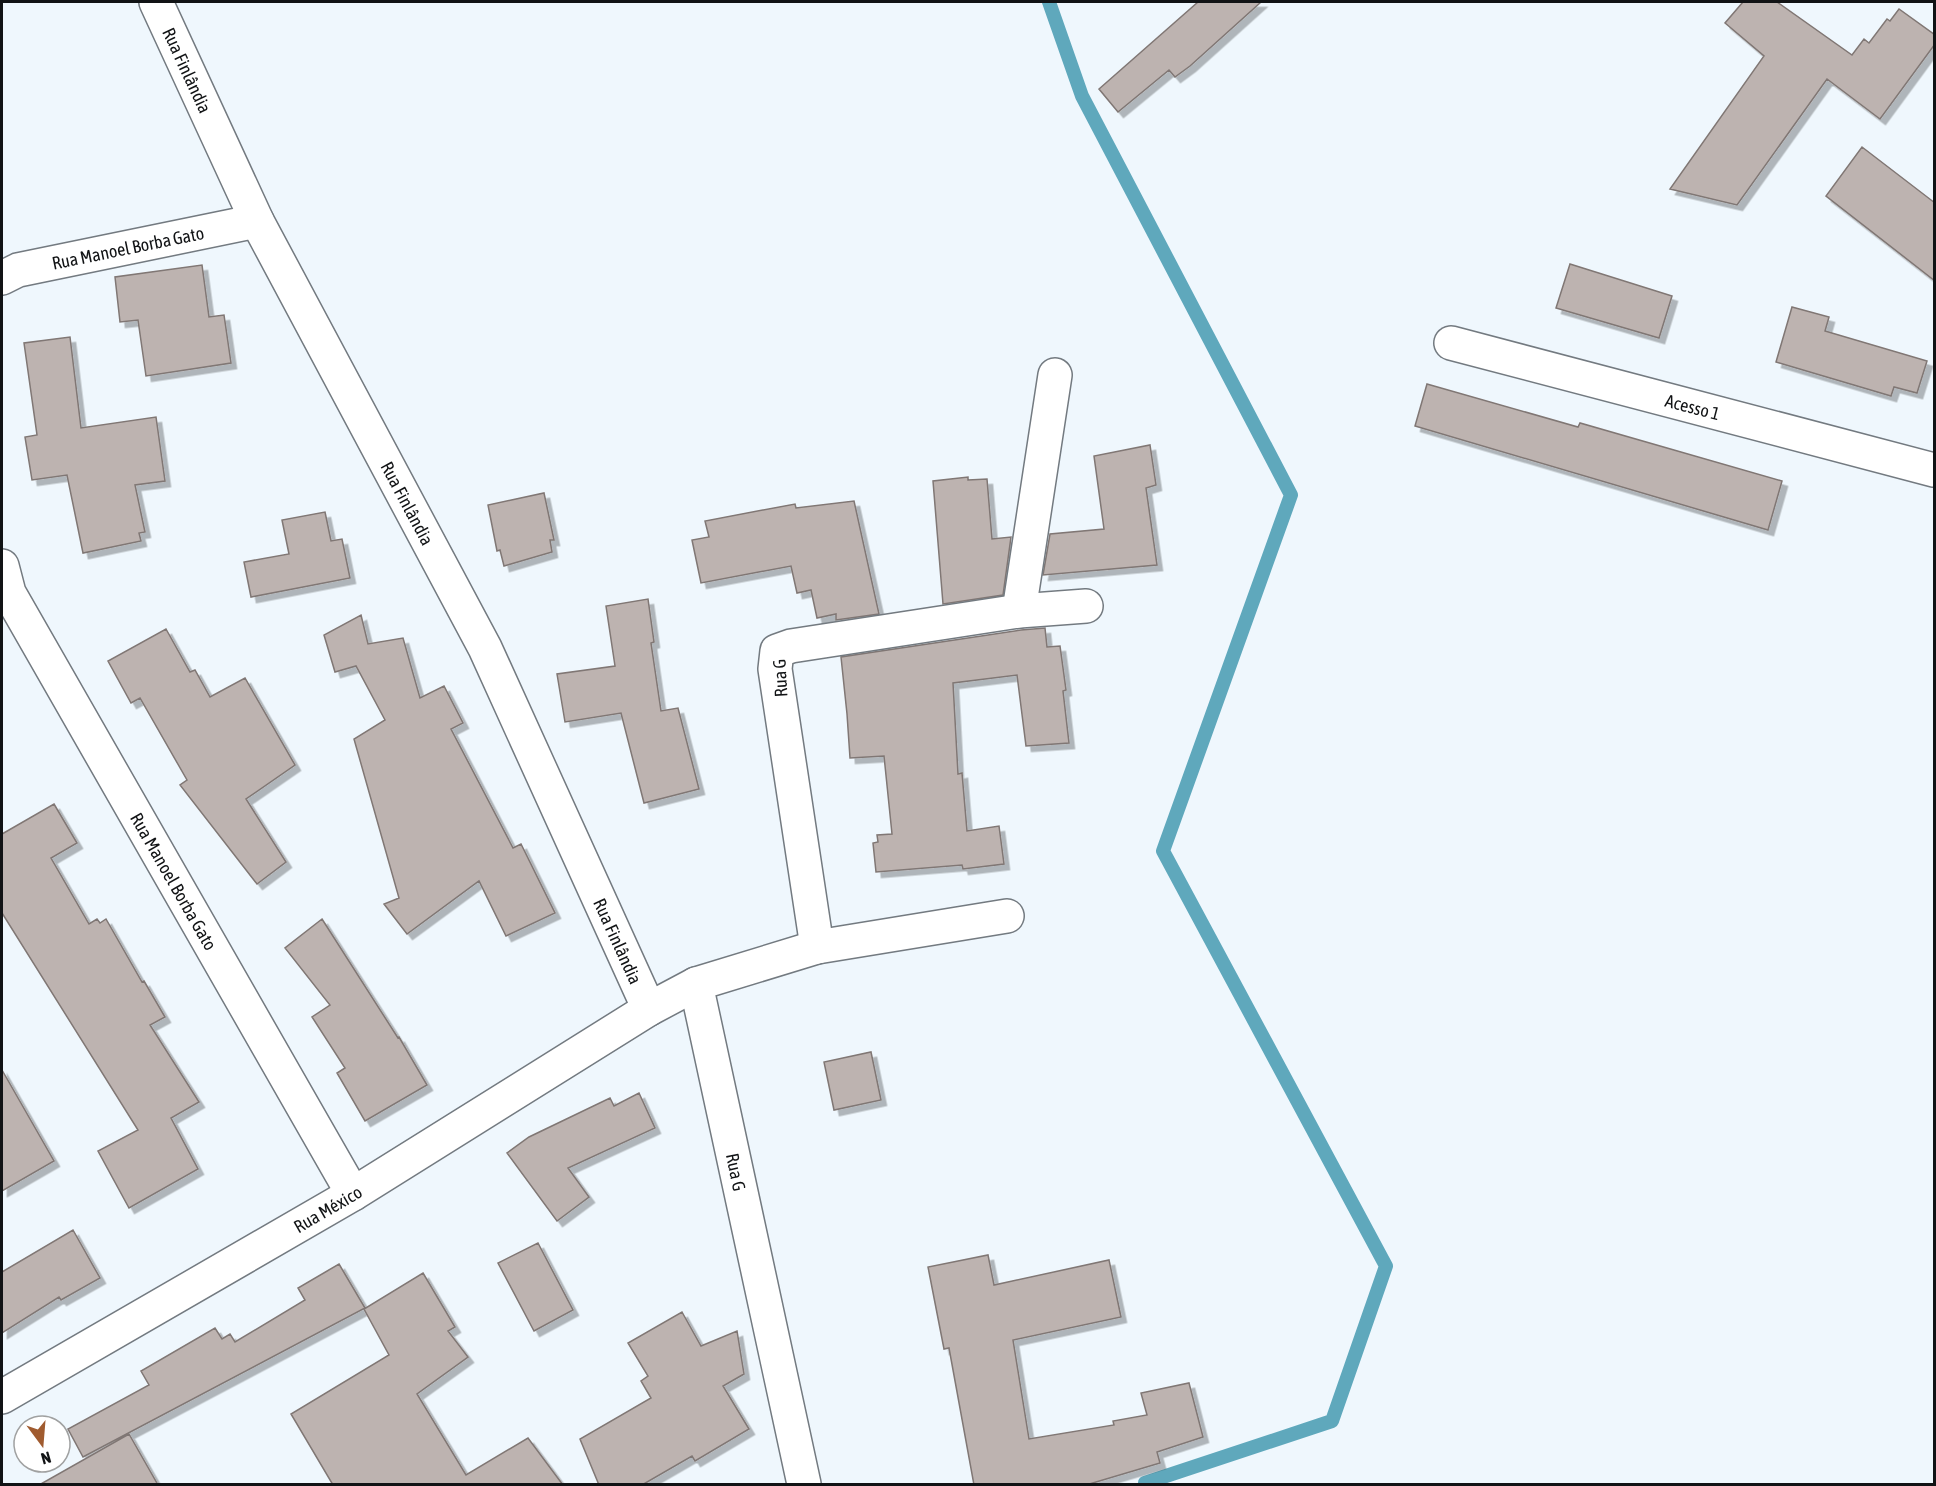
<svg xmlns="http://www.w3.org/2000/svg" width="1936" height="1486" viewBox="0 0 1936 1486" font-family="'Asap Condensed',sans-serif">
<defs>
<filter id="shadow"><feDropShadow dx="5.5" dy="5.5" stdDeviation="0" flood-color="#0004"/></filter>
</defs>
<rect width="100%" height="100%" fill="#eff7fd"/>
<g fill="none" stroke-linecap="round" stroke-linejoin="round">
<!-- stream -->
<path stroke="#5fa8bc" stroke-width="14" d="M1049,2L1082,96L1291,495L1163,851L1386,1266L1332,1421L1145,1483V1484"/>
</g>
<!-- building -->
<path fill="#bdb3b0" stroke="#807774" stroke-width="1.5" filter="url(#shadow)" d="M1198,2H1261L1190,66L1175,77L1169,70L1118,112L1099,89Z
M1743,2H1777L1852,55L1864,39L1869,43L1887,19L1890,21L1899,9L1935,35V44L1880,119L1827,79L1737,205L1670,189L1764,56L1725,23Z
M1862,147L1935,203V281L1826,196Z
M1570,264L1672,296L1659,338L1556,308Z
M202,265L209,317L224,315L231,363L146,376L138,320L120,322L115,277Z
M1792,307L1829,317L1825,331L1927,361L1917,393L1894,387L1891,396L1776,362Z
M70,337L81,428L156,417L165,481L135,485L145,532L139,533L141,541L83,553L67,475L32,480L25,437L37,435L24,343Z
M1427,384L1578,427L1580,423L1782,481L1768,530L1415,426Z
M1150,445L1156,485L1146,488L1157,565L1043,575L1050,534L1104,529L1094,456Z
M968,477V480L987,479L992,539L1011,537L1003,595L943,604L933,481Z
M544,493L554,540H550L552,552L504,566L500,550L497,551L488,505Z
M854,501L879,614L836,620V614L817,618L811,590L797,593L791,566L701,583L692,540L709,537L705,521L795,504L796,508Z
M325,512L331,541L342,539L350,578L251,597L244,562L289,554L282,520Z
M648,599L654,642L651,643L661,711L678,708L699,789L644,803L621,713L565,722L557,674L615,666L606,606Z
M361,615L368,644L403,638L420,698L444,686L463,723L451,729L513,848L521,844L555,913L506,936L479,881L407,934L384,904L399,898L354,739L385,720L356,666L335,672L324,635Z
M1045,628L1047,647L1060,646L1066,690L1063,691L1069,743L1026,746L1017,675L953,683L958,774L962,773L967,831L999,826L1004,864L963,869L962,865L876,872L873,843L878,842L877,835L892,834L884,756L850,758L847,714L841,657L1021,630Z
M166,629L190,672L195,670L210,697L245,678L295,765L246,799L286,862L257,884L180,785L187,780L140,698L131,703L108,661Z
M54,804L77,843L51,858L89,924L97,919L100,923L106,919L142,982L144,981L165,1017L150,1025L199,1102L171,1118L198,1169L129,1208L98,1151L138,1130L2,913V834Z
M322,919L398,1038L399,1037L427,1085L365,1121L337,1073L345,1068L312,1017L330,1005L285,948Z
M871,1052L881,1100L834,1110L824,1062Z
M2,1070L54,1161L2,1191Z
M639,1093L655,1128L568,1168L589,1197L557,1221L507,1153L529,1137L610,1098L614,1106Z
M73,1230L100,1278L61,1300L59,1297L2,1333V1272Z
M538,1243L573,1310L534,1331L498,1263Z
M988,1255L994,1285L1109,1260L1121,1317L1013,1340L1029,1439L1114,1425L1113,1421L1147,1415L1141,1393L1189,1383L1203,1437L1157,1452L1160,1463L1086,1485H974L949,1348L944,1349L928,1267Z
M339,1264L365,1308L83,1457L68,1429L149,1385L141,1371L215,1328L222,1339L230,1334L235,1342L305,1300L298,1288Z
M423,1273L455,1327L448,1331L468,1357L417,1394L466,1475L528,1438L563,1485H333L291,1414L389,1355L364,1309Z
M682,1312L701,1346L737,1331L744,1374L723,1386L749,1429L695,1461L692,1456L642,1485H599L580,1439L651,1398L641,1381L648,1376L628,1343Z
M129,1434L158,1485H39Z"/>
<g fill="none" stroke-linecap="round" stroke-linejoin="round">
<defs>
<g id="minor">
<path id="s1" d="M156,2L257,221L485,648L649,1009"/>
<path id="s2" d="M2,278L18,270L257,221"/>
<path id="s3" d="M1451,343L1934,470"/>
<path id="s4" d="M2,566L9,593L353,1194"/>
<path d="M1019,611L1055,375"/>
<path d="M817,947L775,669L777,651L791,646L1019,611L1086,606"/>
<path id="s5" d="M2,1397L353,1194L649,1009L696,984"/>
<path d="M804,1484L696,984L817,947L1007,916"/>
</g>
</defs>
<!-- minor casing -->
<use href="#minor" stroke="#737a80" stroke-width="36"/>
<!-- minor -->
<use href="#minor" stroke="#fff" stroke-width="33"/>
</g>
<g text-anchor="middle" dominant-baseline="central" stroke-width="4.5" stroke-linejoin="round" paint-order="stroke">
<!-- street labels -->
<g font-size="18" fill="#111315" stroke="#fff">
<text stroke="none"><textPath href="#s1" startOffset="75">Rua Finlândia</textPath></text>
<text stroke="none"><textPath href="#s2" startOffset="130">Rua Manoel Borba Gato</textPath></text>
<text stroke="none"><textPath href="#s3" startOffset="250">Acesso 1</textPath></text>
<text stroke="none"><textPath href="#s1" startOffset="561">Rua Finlândia</textPath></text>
<text transform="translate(780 678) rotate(-93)">Rua G</text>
<text stroke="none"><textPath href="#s4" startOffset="360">Rua Manoel Borba Gato</textPath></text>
<text stroke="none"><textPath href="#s1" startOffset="1047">Rua Finlândia</textPath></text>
<text transform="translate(736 1172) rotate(78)">Rua G</text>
<text stroke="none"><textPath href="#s5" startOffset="376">Rua México</textPath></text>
</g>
</g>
<!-- border -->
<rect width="1936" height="1486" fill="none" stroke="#111315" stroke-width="6"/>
<!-- north arrow -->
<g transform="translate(42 1444) rotate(164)"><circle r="28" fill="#ffffff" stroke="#a0a1a1" stroke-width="1.5"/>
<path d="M0-4.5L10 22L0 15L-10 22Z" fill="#a05b2f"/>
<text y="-9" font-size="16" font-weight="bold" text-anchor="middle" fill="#111315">N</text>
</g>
</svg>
